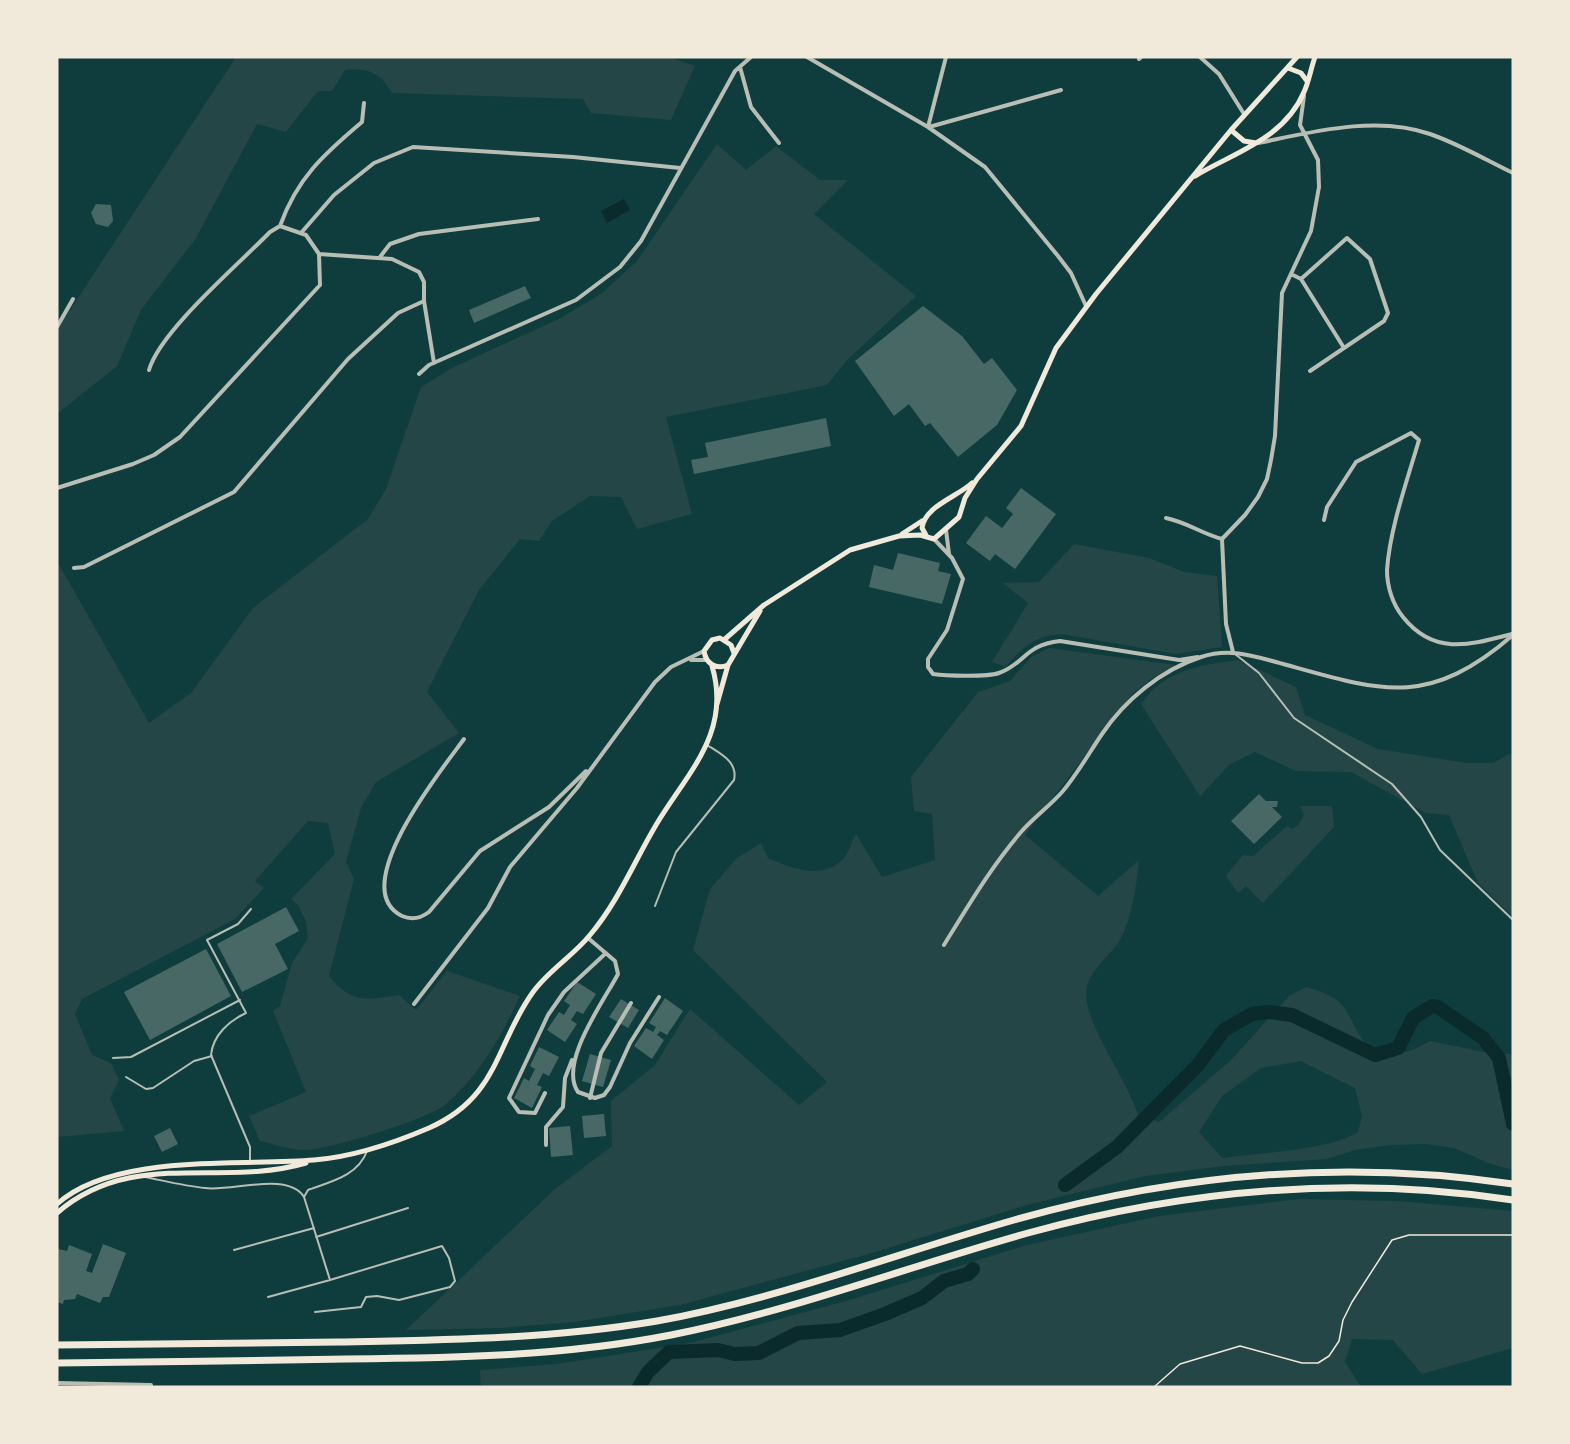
<svg xmlns="http://www.w3.org/2000/svg" width="1570" height="1444" viewBox="0 0 1570 1444" font-family="'PT Serif',serif">
<rect width="100%" height="100%" fill="#0f3d3e"/>
<!-- green -->
<path fill="#244646" fill-rule="evenodd" d="M236,57H669L695,66L671,120L591,113L583,99L392,93C380,72 368,68 345,70L332,91H318L286,132L257,124L196,238L141,310L117,366L57,414V330Z
M717,144L746,170L776,146L820,180H848L814,214L916,296L847,360L827,385L666,417L692,514L637,529L621,497L590,496L552,521L539,541L520,539L479,590L427,692L459,733L376,782L361,808L346,862L354,879L329,976C352,1004 366,1000 399,995L416,1010L447,971L520,996C501,1037 480,1075 445,1105C428,1119 328,1150 305,1150C290,1150 274,1144 260,1141L249,1116L306,1092L273,1011L280,1006L292,963L308,938L306,921L298,905L291,899L335,854L328,823L308,821L255,881L264,888L235,919L82,999L75,1014L92,1055L111,1063L119,1080L110,1098L124,1131L57,1137V561L149,723L191,693L253,608L368,519L386,489L421,387L454,367L561,318L602,293L637,261Z
M1074,544L1149,558L1184,572L1217,576L1222,647L1175,654L1062,634C1033,636 1024,647 1005,667L992,662L1028,603L1003,583L1039,582Z
M1049,648L1176,665L1151,679L1131,695L1025,835L1098,896L1139,860C1136,887 1133,915 1120,940C1110,957 1087,971 1086,993C1085,1024 1128,1081 1138,1115L1159,1122L1230,1061L1289,996L1306,987C1319,991 1334,995 1343,1006C1350,1014 1353,1025 1359,1034C1377,1064 1404,1056 1430,1041L1483,1052L1511,1054L1513,1056V1170L1491,1164L1454,1148L1426,1144L1390,1145L1355,1150L1327,1159L1224,1166L1145,1176L1027,1205L872,1253L680,1305L574,1322L500,1328L406,1330L555,1189L612,1146L611,1101L655,1065L690,1009L799,1105L827,1082L693,950L710,889L737,858L761,843L768,858C790,868 822,881 843,859C849,853 852,841 856,834L882,877L935,860L932,814L914,811L911,777L978,692L1010,681L1031,657ZM1301,1061L1355,1088L1362,1116L1358,1132C1332,1150 1256,1153 1222,1158L1199,1132L1222,1096L1261,1068Z
M1238,660L1296,687L1305,715L1378,749L1467,763H1493L1513,752V917L1478,883L1449,815L1426,813L1351,772L1296,771L1255,752L1230,764L1200,796L1141,704C1165,670 1199,665 1238,660Z
M1300,806H1332L1334,827L1263,903L1246,886L1238,893L1226,876L1243,855L1253,856L1287,826L1292,829L1298,825L1304,815Z
M1299,1199L1398,1201L1513,1211V1348L1422,1374L1393,1340L1352,1339L1345,1362L1361,1387H481L480,1370L557,1364L690,1343L846,1301L1027,1245L1159,1216Z"/>
<!-- water -->
<path fill="#0a2a2b" d="M624,199L630,210L607,223L601,211Z"/>
<g fill="none" stroke-linecap="round" stroke-linejoin="round">
<!-- river -->
<path stroke="#0a2a2b" stroke-width="14" d="M1065,1185L1117,1147L1198,1065L1224,1030L1252,1014L1269,1012L1292,1015L1375,1055L1398,1048L1413,1018L1432,1006L1438,1007L1483,1038L1499,1058L1513,1124
M639,1387L648,1372L669,1352L718,1350L735,1354L759,1353L798,1333L840,1330L885,1314L922,1298L944,1281L968,1274L973,1269"/>
</g>
<!-- building -->
<path fill="#486865" d="M96,204L111,205L113,221L108,227L96,224L91,213Z
M525,286L531,298L474,323L469,310Z
M923,306L962,336L984,364L992,358L1017,390L997,425L958,457L930,423L925,426L909,404L894,416L855,361Z
M826,418L831,446L694,474L691,460L708,457L705,443Z
M1021,488L1056,514L1015,569L995,554L990,561L966,543L986,516L1002,528L1013,514L1006,508Z
M898,553L940,563L938,571L951,574L942,604L869,587L874,565L893,570Z
M1259,794L1266,801H1278L1277,807H1272L1282,817L1254,844L1231,821Z
M286,907L299,931L275,944L288,969L242,992L217,944Z
M206,949L231,996L150,1040L124,992Z
M577,982L596,994L583,1014L577,1011L571,1020L577,1024L565,1042L547,1030L559,1012L564,1015L570,1005L564,1001Z
M665,998L683,1011L667,1035L660,1031L657,1035L664,1040L652,1059L634,1046L646,1028L653,1032L656,1027L649,1023Z
M621,999L639,1010L628,1028L609,1017Z
M539,1047L559,1057L549,1076L543,1073L537,1085L542,1087L532,1108L514,1098L524,1078L529,1081L535,1069L530,1066Z
M590,1054L611,1060L603,1087L582,1081Z
M604,1114L606,1136L584,1138L582,1116Z
M570,1126L573,1155L551,1157L549,1128Z
M170,1128L178,1144L162,1152L154,1136Z
M103,1244L126,1253L109,1297H103L100,1303L77,1294L75,1299L64,1300L63,1304L57,1302V1249L67,1251L69,1245L92,1254L86,1271L92,1273Z"/>
<g fill="none" stroke-linecap="round" stroke-linejoin="round">
<!-- path -->
<path stroke="#f1e9da" stroke-width="1.5" d="M1154,1387L1180,1364L1240,1346L1302,1363H1318L1329,1356L1339,1341L1343,1320L1352,1302L1392,1240L1409,1235H1513"/>
<!-- service -->
<path stroke="#b8beb3" stroke-width="2" d="M1235,654L1259,673L1294,718L1392,784L1421,817L1440,850L1513,920
M655,906L676,852L734,780C738,762 721,754 707,745
M113,1058L131,1057L240,1000
M126,1077L146,1089L153,1088L194,1061L212,1056
M250,1162V1147L211,1055C213,1035 229,1021 246,1013L207,940L238,924L251,909
M145,1177C165,1181 185,1186 205,1188C231,1192 288,1171 304,1197
M316,1237L408,1208
M234,1250L314,1228
M268,1297L330,1280
M315,1312L361,1307L366,1297L377,1296L399,1300L450,1287L455,1281L449,1258L442,1246L330,1280L304,1197L308,1190C330,1182 358,1176 367,1151"/>
<!-- minor -->
<path stroke="#b8beb3" stroke-width="4" d="M807,57L928,127L985,167L1058,256L1071,273L1086,306
M1200,57L1219,74L1244,114
M1139,59L1141,57
M740,67L751,107L779,143
M928,127L946,57
M929,127L1061,90
M1258,143C1312,132 1376,115 1430,134C1459,144 1486,160 1513,173
M280,226L306,235L319,254L392,259L419,272L424,282V301L434,363
M280,226C297,178 324,154 362,122L364,103
M301,233L334,195L374,163L413,147L573,157L680,168
M380,257L390,244L419,234L538,219
M1291,274L1301,279L1344,348L1384,321L1388,313L1370,259L1347,238L1301,279
M57,327L73,299
M149,370C160,331 239,264 270,232L280,226
M1310,371L1344,348
M419,374L429,365L576,300L620,267L641,241L735,71L751,57
M57,488L133,464L154,455L180,437L320,285L319,254
M1166,518C1189,523 1200,533 1222,539
M1324,520L1327,507L1356,462L1411,433L1419,440C1407,481 1390,528 1387,570C1387,587 1393,605 1403,617C1434,656 1470,645 1512,634
M946,530L949,554
M934,539L952,558L963,579L947,630L928,659V667L933,674C945,676 988,677 999,673C1025,664 1024,645 1060,641L1179,660L1198,657
M1222,539L1245,515L1258,497L1267,479L1271,460L1275,436L1282,293L1311,231L1319,187L1318,160L1300,125L1304,96
M1222,539L1226,624L1233,652
M74,568L84,567L234,492L348,359L398,313L424,301
M691,660H706
M464,739C443,768 345,888 402,916C411,920 421,918 429,912L480,851L549,807L586,771
M588,938L615,961L618,974C604,1001 558,1063 578,1092L595,1098L604,1095L610,1087L630,1043L659,997
M944,945C968,906 991,867 1021,832C1034,817 1050,806 1063,791C1078,773 1089,753 1102,734C1125,700 1161,670 1201,657C1228,648 1250,655 1276,662C1378,690 1425,711 1513,635
M414,1004L488,908L510,867L577,788L655,682L671,667L704,651
M545,1093L535,1113L519,1112L509,1098L548,1015L564,992L606,953
M590,1098L601,1053L631,1003
M546,1145V1127L563,1107L565,1078L572,1060
M57,1383L151,1385"/>
<!-- secondary -->
<path stroke="#f1e9da" stroke-width="5" d="M1288,68L1301,73L1307,81
M1231,130L1244,141L1256,143
M1195,176C1235,152 1284,139 1304,92C1309,81 1311,68 1315,57
M902,534L922,521
M927,537L922,528C925,506 957,497 972,483
M725,639L764,605L850,550L899,536L920,535L934,539L959,517L965,498L977,479L1021,426L1056,348L1096,294L1231,130L1297,57
M734,653L731,645L720,638L712,640L704,651C706,664 716,670 728,665L760,611
M717,704L728,665
M57,1204C113,1153 240,1166 314,1160C352,1157 394,1143 429,1128C499,1097 495,1045 533,992C549,970 573,956 590,935C618,902 634,862 656,825C687,773 732,733 712,666
M57,1213C132,1148 221,1188 306,1163"/>
<!-- motorway -->
<path stroke="#f1e9da" stroke-width="7" d="M57,1345C151,1344 245,1343 339,1342C446,1340 551,1339 657,1321C779,1299 895,1254 1014,1220C1177,1174 1345,1159 1513,1184
M57,1363C153,1362 250,1361 346,1359C456,1358 564,1356 671,1335C793,1311 909,1266 1028,1233C1186,1190 1351,1175 1513,1200"/>
</g>
<!-- border -->
<rect width="1570" height="1444" fill="none" stroke="#f1e9da" stroke-width="117"/>
</svg>
